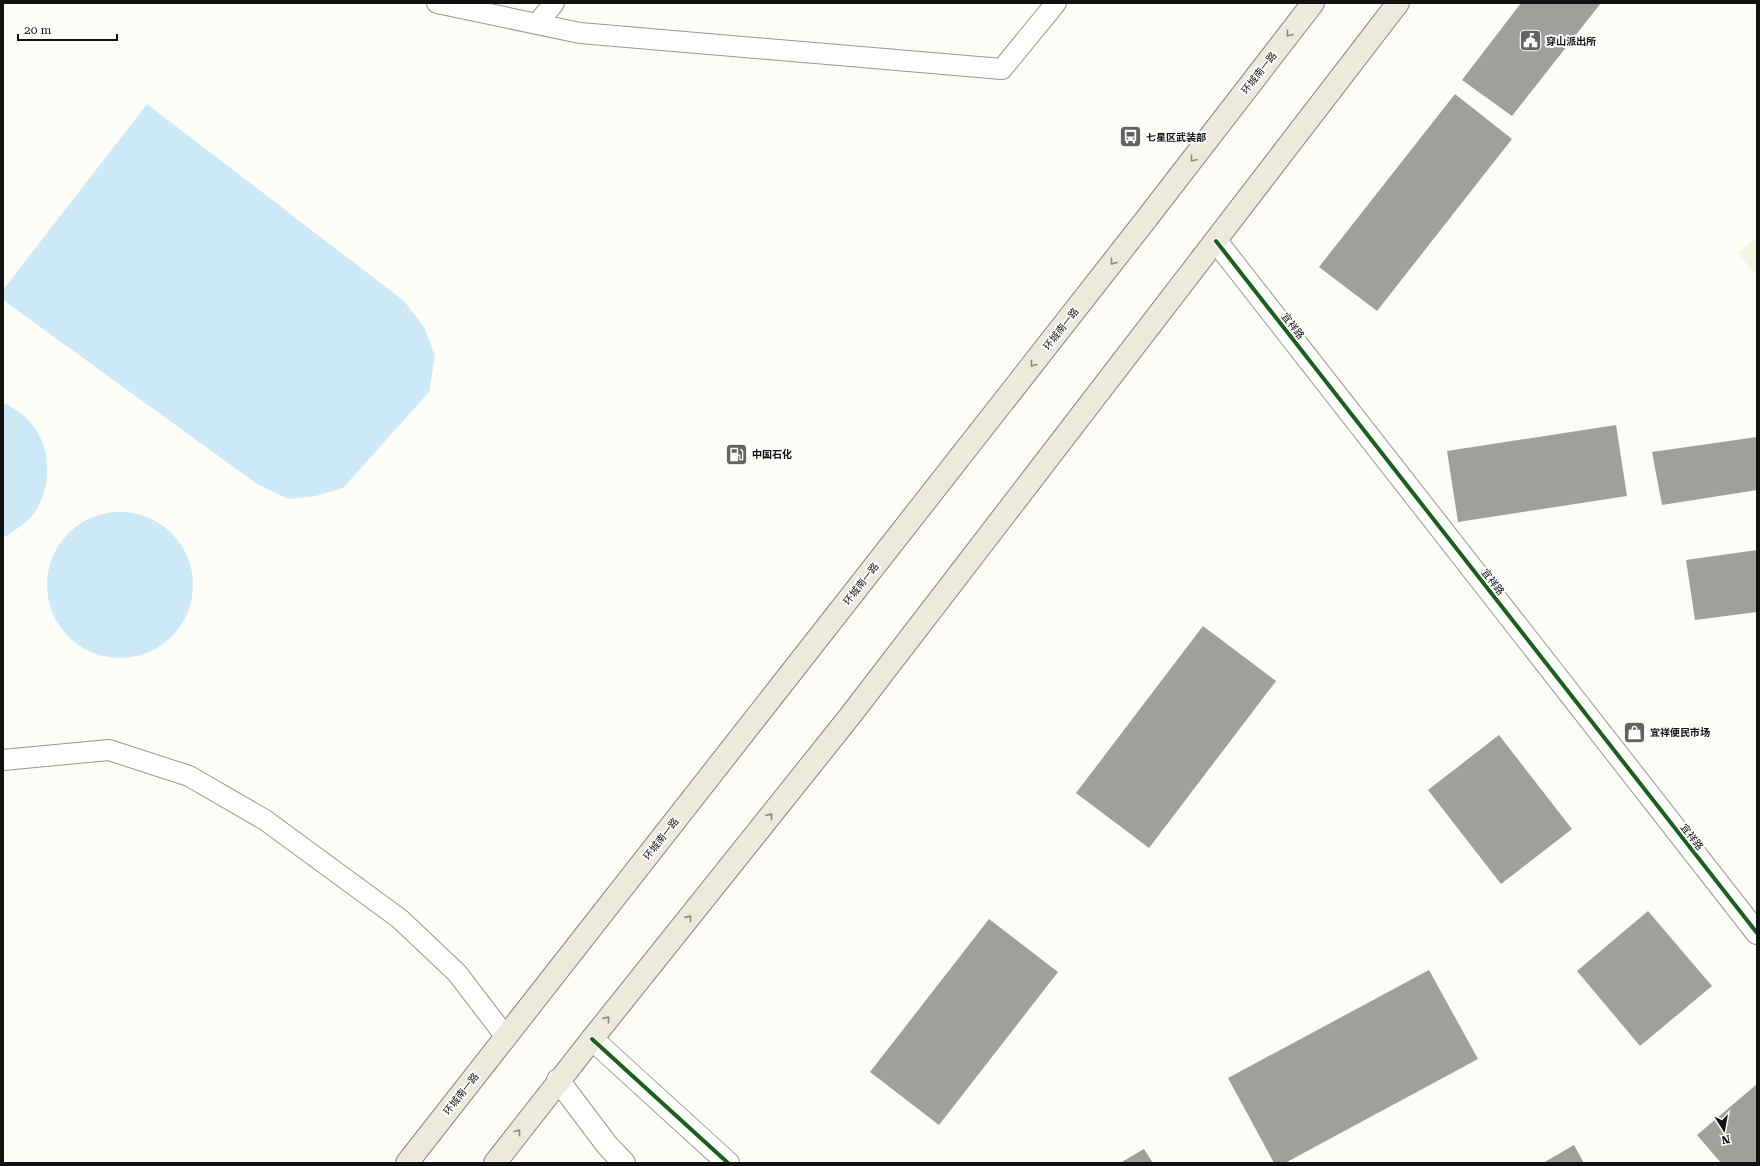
<svg xmlns="http://www.w3.org/2000/svg" width="1760" height="1166" viewBox="0 0 1760 1166" font-family="'Roboto Serif','Noto Sans SC',serif">
<rect width="100%" height="100%" fill="#fdfcf7"/>
<!-- pitch -->
<path fill="#f0f6e1" d="M1757,238V276L1738,253Z"/>
<!-- water -->
<path fill="#cde8f7" d="M147,104L404,301L424,327L435,356L429,392L343,488L316,496L288,499L257,484L3,300V290Z
M3,403C9,405 14,409 19,412C49,433 54,474 39,505C31,521 17,529 3,538Z
M47 585a73 73 0 1 1 146 0a73 73 0 1 1-146 0Z"/>
<!-- building -->
<path fill="#a19f9c" d="M1521,3H1601L1512,116L1462,80Z
M1455,94L1512,139L1377,311L1319,267Z
M1616,425L1627,496L1458,522L1447,451Z
M1757,437V490L1662,505L1652,452Z
M1757,550V612L1695,620L1686,560Z
M1203,626L1276,681L1149,848L1076,793Z
M1499,735L1572,829L1501,884L1428,790Z
M1648,911L1712,986L1640,1046L1577,971Z
M989,919L1058,972L939,1125L870,1072Z
M1429,970L1478,1059L1285,1163H1274L1228,1078Z
M1757,1084V1163H1721L1697,1135Z
M1574,1145L1584,1163H1543Z
M1144,1149L1153,1163H1120Z"/>
<g fill="none" stroke-linecap="round" stroke-linejoin="round">
<defs>
<path id="service" d="M437,3L580,33L1002,69L1056,3
M537,24L554,3
M3,760L109,750L189,776L265,820L400,919L457,973L506,1037"/>
<path id="minor" d="M1216,241L1757,933
M592,1039L728,1163
M558,1080L607,1145L624,1163"/>
<path id="primary" d="M407,1163L1144,222L1313,3
M495,1163L592,1039L850,716L1398,3"/>
</defs>
<!-- service casing -->
<use href="#service" stroke="#979795" stroke-width="22"/>
<!-- minor casing -->
<use href="#minor" stroke="#979795" stroke-width="24"/>
<!-- primary casing -->
<use href="#primary" stroke="#858482" stroke-width="24"/>
<!-- service -->
<use href="#service" stroke="#fffffe" stroke-width="20"/>
<!-- minor -->
<use href="#minor" stroke="#fffffe" stroke-width="22"/>
<!-- primary -->
<use href="#primary" stroke="#ede9dc" stroke-width="22"/>
<defs>
<path id="cycleway" d="M1216,241L1757,933
M592,1039L728,1163"/>
</defs>
<!-- cycleway casing -->
<use href="#cycleway" stroke="#fff" stroke-width="6"/>
<!-- cycleway -->
<use href="#cycleway" stroke="#1b5e20" stroke-width="4"/>
</g>
<!-- one-way arrows -->
<defs><path id="oneway-chevron" d="M-2-3.5L2.5 0L-2 3.5" fill="none" stroke-width="1.6" stroke-linecap="round" stroke-linejoin="round"/></defs>
<g stroke="#8a8881">
<use href="#oneway-chevron" transform="translate(1289 34) rotate(128)"/>
<use href="#oneway-chevron" transform="translate(1193 159) rotate(128)"/>
<use href="#oneway-chevron" transform="translate(1113 262) rotate(128)"/>
<use href="#oneway-chevron" transform="translate(1033 364) rotate(128)"/>
<use href="#oneway-chevron" transform="translate(770 816) rotate(-51)"/>
<use href="#oneway-chevron" transform="translate(689 918) rotate(-51)"/>
<use href="#oneway-chevron" transform="translate(607 1019) rotate(-51)"/>
<use href="#oneway-chevron" transform="translate(518 1132) rotate(-52)"/>
</g>
<!-- icons -->
<defs>
<symbol id="civic-square" viewBox="-11 -11 22 22"><rect x="-9" y="-9" width="18" height="18" rx="4" fill="#646362" stroke="#fff"/><path d="M-.6-6.5H3V-4.5H.6V-3L4-1V1h2V6H-6V1h2V-1L-.6-3ZM-1.2 2.5V6h2.4V2.5Z" fill="#fff"/></symbol>
<symbol id="bus-square" viewBox="-11 -11 22 22"><rect x="-9" y="-9" width="18" height="18" rx="4" fill="#646362" stroke="#fff"/><path d="M-5-6H5V4H4V6H2V4H-2V6H-4V4H-5ZM-3.5-4V0h7V-4ZM-3.5 1.2v1.5H-2V1.2ZM2 1.2v1.5H3.5V1.2Z" fill="#fff"/></symbol>
<symbol id="fuel-square" viewBox="-11 -11 22 22"><rect x="-9" y="-9" width="18" height="18" rx="4" fill="#646362" stroke="#fff"/><path d="M-5.5-6h7V0h2V4h1.3V-2.5L3-4.5l.8-.8L6-3V5H2.5V1h-1V6h-7ZM-4.2-4.7v3.2H.2V-4.7Z" fill="#fff"/></symbol>
<symbol id="shop-square" viewBox="-11 -11 22 22"><rect x="-9" y="-9" width="18" height="18" rx="4" fill="#646362" stroke="#fff"/><path d="M-5-2.5h2.3a2.7 3.5 0 0 1 5.4 0H5L5.5 6h-11ZM-1.5-2.5h3a1.5 2.3 0 0 0-3 0Z" fill="#fff"/></symbol>
</defs>
<g fill-rule="evenodd">
<use href="#civic-square" x="1518" y="28" width="25" height="25"/>
<use href="#bus-square" x="1118" y="124" width="25" height="25"/>
<use href="#fuel-square" x="724" y="442" width="25" height="25"/>
<use href="#shop-square" x="1622" y="720" width="25" height="25"/>
</g>
<g text-anchor="middle" dominant-baseline="central" stroke-width="4" stroke-linejoin="round" paint-order="stroke">
<!-- poi labels -->
<g font-size="10" font-weight="bold" fill="#111" stroke="#fff" text-anchor="start">
<text x="1546" y="41">穿山派出所</text>
<text x="1146" y="137">七星区武装部</text>
<text x="752" y="454">中国石化</text>
<text x="1650" y="732">宜祥便民市场</text>
</g>
<!-- street labels -->
<g font-size="10" fill="#111" stroke="#fff">
<text transform="translate(1259 73) rotate(-52)">环城南一路</text>
<text transform="translate(1293 326) rotate(52)">宜祥路</text>
<text transform="translate(1061 329) rotate(-52)">环城南一路</text>
<text transform="translate(1493 582) rotate(52)">宜祥路</text>
<text transform="translate(861 584) rotate(-52)">环城南一路</text>
<text transform="translate(1692 837) rotate(52)">宜祥路</text>
<text transform="translate(661 839) rotate(-52)">环城南一路</text>
<text transform="translate(461 1094) rotate(-52)">环城南一路</text>
</g>
</g>
<!-- border -->
<rect width="1760" height="1166" fill="none" stroke="#111111" stroke-width="8"/>
<!-- north arrow -->
<g transform="translate(1724 1130) rotate(169)" stroke="#ffffff" stroke-width="3" paint-order="stroke">
<path d="M0-3L7 15L0 10L-7 15Z" fill="#111111"/>
<text y="-6" font-size="11" font-weight="bold" text-anchor="middle" fill="#111111">N</text>
</g>
<!-- scale -->
<path d="M18 34v6h99v-6" fill="none" stroke="#111111" stroke-width="2"/>
<text x="24" y="34" font-size="12" fill="#111111" stroke="#ffffff" stroke-width="3" paint-order="stroke">20 m</text>
</svg>
